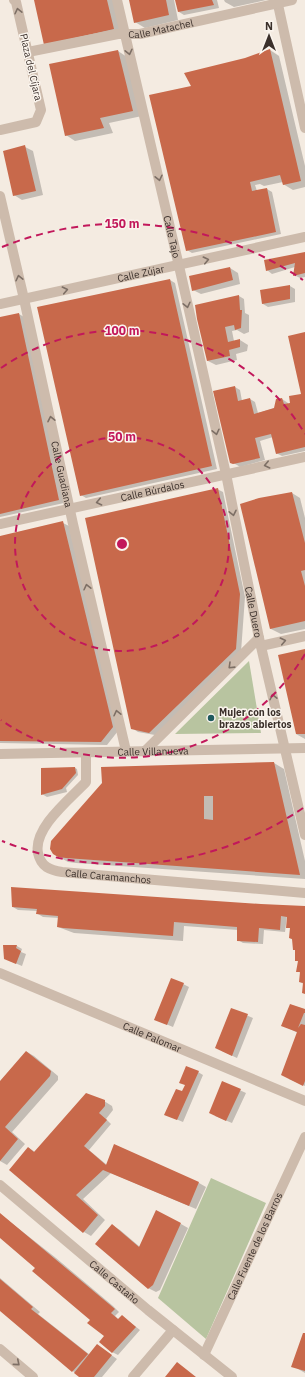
<svg xmlns="http://www.w3.org/2000/svg" width="305" height="1377" viewBox="0 0 305 1377" font-family="'IBM Plex Sans',sans-serif">
<rect width="100%" height="100%" fill="#f4ebe1"/>
<!-- green -->
<path fill="#b8c4a0" d="M249,661L261,733L175,734Z
M211,1178L266,1203L206,1339L158,1298Z"/>
<!-- shadow -->
<path fill="#0003" d="M35,0H115L123,35L54,50Z
M130,0H174L178,20L145,28L135,22Z
M176,0H217L219,8L184,15L179,12Z
M224,0H266L234,7L225,2Z
M270,50L279,56L305,166V187L293,190L283,184V182L264,186L260,184L255,185L257,191L267,189L272,192L281,234L192,253L187,250L193,86L245,59Z
M118,51L127,57L142,116L109,123L113,133L75,141L66,135Z
M25,147L33,151L43,195L22,200L14,195Z
M305,253V277L300,278L294,275L295,267L272,274L267,270Z
M230,268L238,273L240,284L201,294L193,290Z
M170,280L175,283L217,469L86,498L81,495Z
M290,286L295,289V302L268,307L263,304L261,291Z
M239,296L244,299L245,313L249,315V332L244,334L237,330L232,331L234,341L240,340L248,345L247,351L236,354L237,360L216,365L208,361Z
M19,314L24,317L64,503L0,517V318Z
M305,333V451L282,456L276,453L273,437L260,441L265,460L240,467L237,465L231,462L235,387L240,390L242,401L250,399L255,402L258,413L275,408L282,399L288,403V405L302,395Z
M217,489L223,492L245,597L241,652L155,735L138,732L132,728Z
M292,493L300,498L305,518V629L281,634L271,629L253,548Z
M63,523L69,526L118,731L107,745L0,743V537Z
M305,650V739L296,734Z
M274,763L284,769L305,861V879L76,863L68,862L54,854Z
M75,768L77,769L78,775L66,788L67,792L47,797L42,794Z
M240,904L305,907V994L304,984L300,982L301,973L297,971L299,962L296,960V950L293,940L290,938L291,929L288,927L289,915H287L285,932L264,930L263,944L243,943L238,940V930L184,926L183,941L74,933L58,927L59,918L43,917L38,914V911L18,910L13,907Z
M4,946H17L22,949L21,952L26,954L22,966L10,961Z
M183,984L189,987L173,1027L161,1022Z
M232,1009L253,1018L237,1058L222,1051Z
M305,1010V1086L289,1079L298,1033L288,1028Z
M27,1052L34,1056L58,1076V1080L12,1132L25,1144L7,1165L0,1161V1083Z
M198,1072L203,1075L183,1122L171,1117L186,1085L180,1082Z
M222,1082L246,1093L232,1123L215,1116Z
M104,1101L112,1106L113,1110L106,1119L111,1124L89,1150L107,1165L115,1145L199,1183L206,1187L196,1209L111,1173L83,1199L105,1220L91,1236L84,1232L11,1170L29,1148L35,1152Z
M0,1214L56,1258L113,1306L119,1312L115,1316L119,1320H127L140,1330L118,1355L112,1352L105,1336L91,1320L37,1268L0,1237Z
M181,1224L188,1228L160,1290L156,1292L148,1288L112,1225L120,1230L140,1247Z
M0,1278L40,1312L38,1314L90,1355L97,1345L117,1359L102,1377H80L0,1310Z
M305,1335V1373L293,1366Z"/>
<!-- building -->
<path fill="#c8694b" fill-rule="evenodd" d="M34,0H107L114,29L44,45Z
M129,0H166L169,15L134,23Z
M175,0H212L214,5L178,12Z
M270,49L301,181L283,185L280,175L250,182L252,191L267,188L276,232L186,251L149,95L191,86L184,73L245,58Z
M118,50L133,111L100,118L104,128L65,136L49,64Z
M25,145L36,191L13,196L3,151Z
M305,252V273L293,276L295,263L266,271L264,260Z
M230,267L233,280L192,291L189,276Z
M170,279L212,466L80,496L37,307Z
M290,285V299L262,304L260,290Z
M239,295L240,310H242L241,328L235,330L234,325L225,327L228,342L240,339V347L229,350L230,356L207,361L197,319L195,305Z
M19,313L59,500L0,514V317Z
M305,332V447L276,454L271,434L255,438L260,458L233,464L230,463L213,391L235,386L238,401L250,398L254,414L274,408L276,399L282,398L284,404L290,403L289,396L301,394L288,336Z
M218,488L240,594L236,649L149,733L131,729L85,518Z
M292,492L305,543V570L301,571L305,586V621L270,629L240,504L259,498Z
M63,521L113,727L101,742L0,741V536Z
M305,649V734H296L278,655Z
M274,762L300,875L66,858L58,857L53,854L50,849L51,841L102,783L101,767ZM204,796H213V820L204,819Z
M75,767L76,773L62,789L41,795V768Z
M11,887L261,904L305,906V994L302,993L303,983L299,982L300,972H296L298,961H295V950H293L292,939L289,938L290,928H286L287,917L281,916L280,930L259,928L258,942L237,941V927L174,922L173,936L63,928L57,927L58,916L36,914L37,909L12,907Z
M3,945H17L16,948L21,951L16,964L4,959Z
M171,978L184,983L167,1025L154,1020Z
M290,1004L305,1009V1013H304L298,1028L301,1024L305,1025V1081L303,1086L281,1075L297,1032L281,1026Z
M231,1008L248,1014L232,1056L215,1048Z
M26,1051L51,1071L50,1076L5,1127L18,1139L0,1161V1081Z
M186,1066L199,1071L177,1120L164,1115L176,1089L182,1091L185,1085L179,1083Z
M222,1081L241,1089L226,1121L209,1113Z
M86,1093L105,1100V1106L99,1113L107,1120L84,1146L106,1165L114,1144L199,1182L189,1206L103,1170L76,1195L98,1215L83,1233L9,1170L28,1147L34,1152Z
M156,1210L181,1223L153,1285L148,1289L95,1244L112,1224L139,1247Z
M0,1213L115,1309L111,1313L118,1319L122,1315L136,1327L112,1353L99,1342L104,1336L87,1323L90,1320L32,1271L35,1268L0,1238Z
M0,1279L33,1307L31,1309L88,1354L72,1372L0,1311Z
M303,1333H305V1371L291,1367Z
M97,1344L112,1355L94,1377H79L74,1373Z
M177,1362L196,1377H165Z"/>
<g fill="none" stroke-linecap="round" stroke-linejoin="round">
<!-- minor -->
<g stroke="#cdbbac" stroke-width="10">
<path id="s1" d="M117,0L179,266L226,474L259,638L305,835"/>
<path d="M277,0L305,128"/>
<path id="s2" d="M28,52L118,34H140L292,0"/>
<path d="M0,130L36,122L41,110L16,2L14,0"/>
<path id="s3" d="M0,196L24,299L73,524L126,751"/>
<path id="s4" d="M0,304L305,237"/>
<path id="s5" d="M0,524L305,457"/>
<path d="M261,646L305,636"/>
<path d="M145,751L259,638"/>
<path id="s6" d="M86,753V782C70,799 33,828 38,853C41,867 50,870 62,872L305,893"/>
<path id="s7" d="M0,754L305,748"/>
<path id="s8" d="M0,973L305,1101"/>
<path id="s9" d="M0,1185L148,1310L232,1377"/>
<path d="M0,1349L33,1377"/>
<path id="s10" d="M204,1355L305,1137"/>
<path d="M133,1377L173,1330"/>
</g>
</g>
<!-- one-way arrows -->
<defs><path id="oneway-chevron" d="M-2-3.5L2.5 0L-2 3.5" fill="none" stroke-width="1.6" stroke-linecap="round" stroke-linejoin="round"/></defs>
<g stroke="#7d6f65">
<use href="#oneway-chevron" transform="translate(18 11) rotate(-103)"/>
<use href="#oneway-chevron" transform="translate(129 52) rotate(77)"/>
<use href="#oneway-chevron" transform="translate(159 178) rotate(77)"/>
<use href="#oneway-chevron" transform="translate(206 260) rotate(-13)"/>
<use href="#oneway-chevron" transform="translate(19 278) rotate(-103)"/>
<use href="#oneway-chevron" transform="translate(65 290) rotate(-12)"/>
<use href="#oneway-chevron" transform="translate(187 305) rotate(77)"/>
<use href="#oneway-chevron" transform="translate(51 419) rotate(-102)"/>
<use href="#oneway-chevron" transform="translate(216 432) rotate(77)"/>
<use href="#oneway-chevron" transform="translate(267 465) rotate(167)"/>
<use href="#oneway-chevron" transform="translate(99 502) rotate(168)"/>
<use href="#oneway-chevron" transform="translate(233 513) rotate(78)"/>
<use href="#oneway-chevron" transform="translate(87 587) rotate(-103)"/>
<use href="#oneway-chevron" transform="translate(283 641) rotate(-12)"/>
<use href="#oneway-chevron" transform="translate(231 666) rotate(136)"/>
<use href="#oneway-chevron" transform="translate(273 697) rotate(-103)"/>
<use href="#oneway-chevron" transform="translate(117 713) rotate(-103)"/>
<use href="#oneway-chevron" transform="translate(17 1363) rotate(40)"/>
</g>
<!-- distance rings -->
<g fill="none" stroke="#c2185b" stroke-width="2" stroke-dasharray="7 5">
<circle cx="122" cy="544" r="107"/>
<path d="M305 654A213 213 0 0 1 1 720M1 368A213 213 0 0 1 305 434"/>
<path d="M303 808A320 320 0 0 1 2 841M2 247A320 320 0 0 1 303 280"/>
</g>
<!-- markers -->
<circle fill="#1f5a5e" stroke="#fbf5ee" stroke-width="1.5" cx="211" cy="718" r="4"/>
<g text-anchor="middle" dominant-baseline="central" stroke-width="3" stroke-linejoin="round" paint-order="stroke">
<!-- street labels -->
<g font-size="10" fill="#3b302b" stroke="#fbf5ee">
<text stroke="none"><textPath href="#s2" startOffset="135">Calle Matachel</textPath></text>
<text transform="translate(31 67) rotate(77)">Plaza del Cíjara</text>
<text stroke="none"><textPath href="#s1" startOffset="243">Calle Tajo</textPath></text>
<text stroke="none"><textPath href="#s4" startOffset="144">Calle Zújar</textPath></text>
<text stroke="none"><textPath href="#s3" startOffset="285">Calle Guadiana</textPath></text>
<text stroke="none"><textPath href="#s5" startOffset="156">Calle Búrdalos</textPath></text>
<text stroke="none"><textPath href="#s1" startOffset="627">Calle Duero</textPath></text>
<text stroke="none"><textPath href="#s7" startOffset="153">Calle Villanueva</textPath></text>
<text stroke="none"><textPath href="#s6" startOffset="197">Calle Caramanchos</textPath></text>
<text stroke="none"><textPath href="#s8" startOffset="165">Calle Palomar</textPath></text>
<text stroke="none"><textPath href="#s10" startOffset="120">Calle Fuente de los Barros</textPath></text>
<text stroke="none"><textPath href="#s9" startOffset="150">Calle Castaño</textPath></text>
</g>
<!-- poi labels -->
<g font-size="10" font-weight="bold" fill="#3b302b" stroke="#fbf5ee" text-anchor="start">
<text x="219" y="712">Mujer con los<tspan x="219" dy="12">brazos abiertos</tspan></text>
</g>
</g>
<circle cx="122" cy="544" r="6" fill="#c2185b" stroke="#fbf5ee" stroke-width="2"/>
<g font-size="12" text-anchor="middle" font-weight="bold" fill="#c2185b" stroke="#fbf5ee" stroke-width="3" stroke-linejoin="round" paint-order="stroke">
<text x="122" y="228">150 m</text>
<text x="122" y="335">100 m</text>
<text x="122" y="441">50 m</text>
</g>
<!-- north arrow -->
<g transform="translate(269 36)" stroke="#fbf5ee" stroke-width="3" paint-order="stroke">
<path d="M0-3L7 15L0 10L-7 15Z" fill="#3b302b"/>
<text y="-6" font-size="11" font-weight="bold" text-anchor="middle" fill="#3b302b">N</text>
</g>
</svg>
